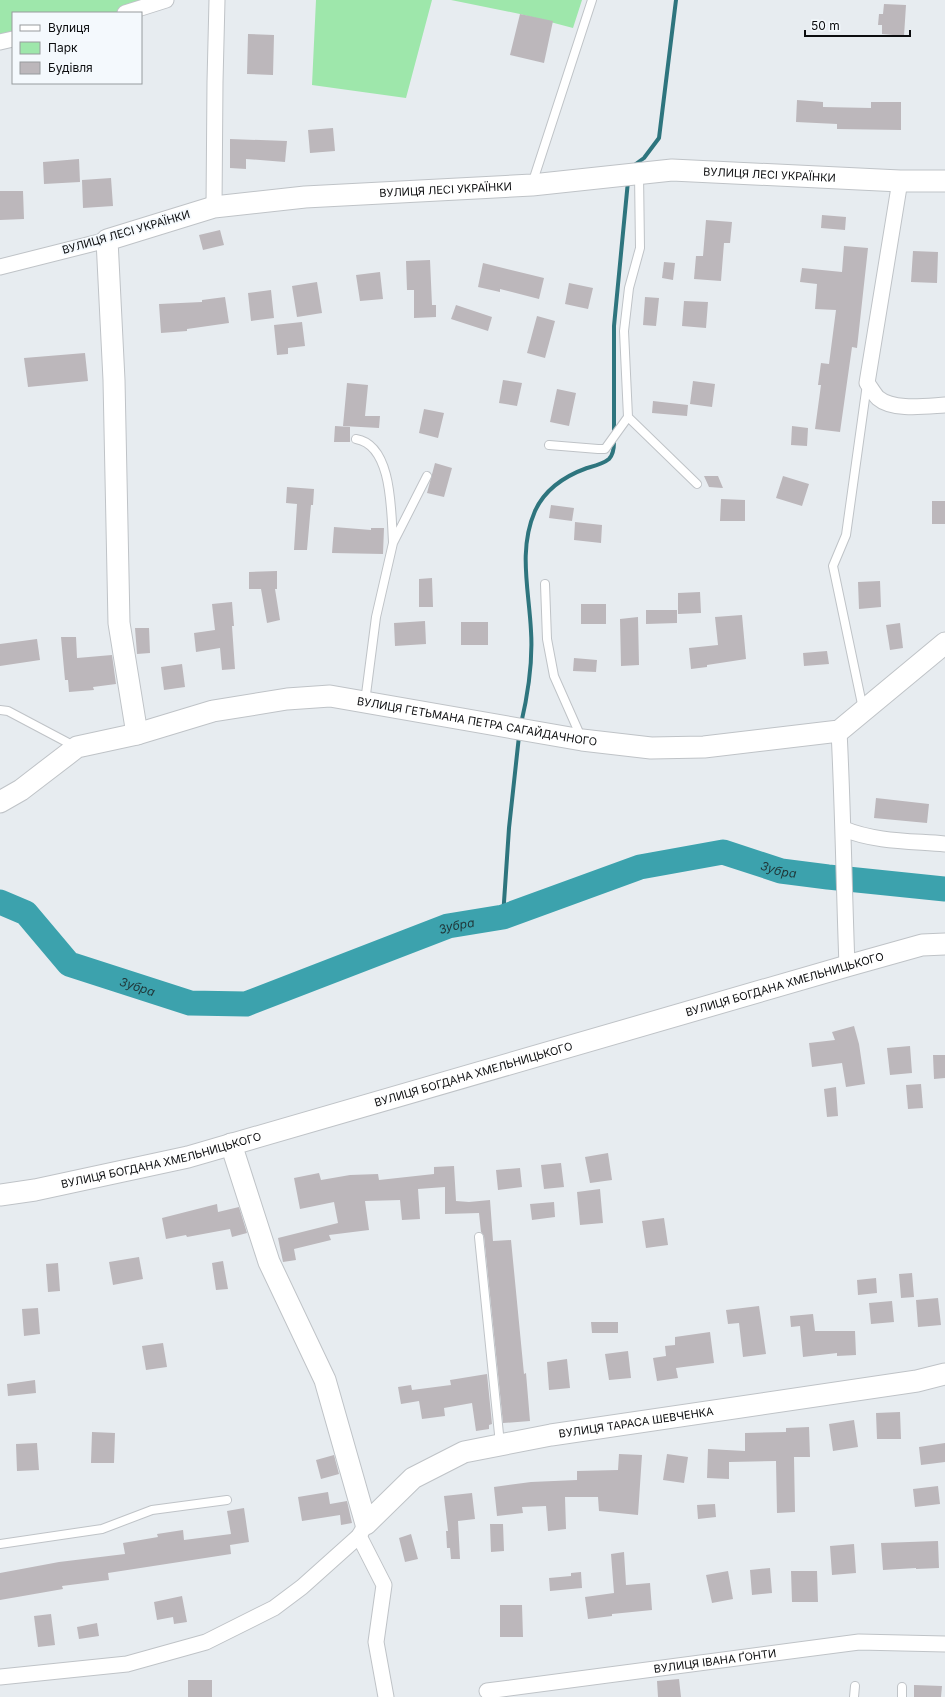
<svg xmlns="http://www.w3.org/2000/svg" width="945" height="1697" viewBox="0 0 945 1697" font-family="Inter,sans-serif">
<rect width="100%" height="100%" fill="#e7ecf0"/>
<!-- green -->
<path fill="#9ee7ab" d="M0,0H166L125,13H13V39L0,42Z
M316,0H432L406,98L312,85Z
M451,0H582L573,28L520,14Z"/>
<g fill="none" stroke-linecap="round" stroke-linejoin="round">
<!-- stream -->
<path stroke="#2e757e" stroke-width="4" d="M633,166L644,158L659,138L676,0
M614,430V326L628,181
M521,724C528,694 533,662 531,631C529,590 518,550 535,511C545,489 565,476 587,468C594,466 603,464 609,459C613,455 614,447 614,442
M503,917L509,828L519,736"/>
<!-- river -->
<path stroke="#3ca2ad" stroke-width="25" id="s1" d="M0,902L26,913L69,964L190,1003L246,1004L448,926L503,917L640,867L723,852L781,871L828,877L945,889"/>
</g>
<!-- building -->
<path fill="#bcb7bb" d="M884,4L906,5L904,36L882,34V25H878L879,14H883Z
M520,14L553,21L544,63L510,55Z
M248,34L274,35L273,75L247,74Z
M797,100L823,102V107L871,108V102H901V130L837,129V124L796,122Z
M333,128L335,151L310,153L308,130Z
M230,139L287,141L285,162L246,159V169L230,168Z
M79,159L80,182L44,184L43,162Z
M111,178L113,206L83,208L82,180Z
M0,191H23L24,219L0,220Z
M822,215L846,217L845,230L821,228Z
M706,220L732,222L730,243H724L721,281L694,279L696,256H703Z
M220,230L224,245L203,250L199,235Z
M844,246L868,248L857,348L852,347L840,432L815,429L821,385H818L821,363L829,364L836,310L815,309L817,284L800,282L802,268L842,272Z
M913,251L938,252L937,283L911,282Z
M430,260L432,305H436V317L414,318V290H407L406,261Z
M664,262L675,263L673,280L662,278Z
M483,263L544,278L539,299L500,289V292L478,287Z
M380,272L383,299L360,301L356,275Z
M317,282L322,313L297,317L292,286Z
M569,283L593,288L588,309L565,304Z
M271,290L274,318L251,321L248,293Z
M225,297L229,323L187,329V331L161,333L159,304L202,302V300Z
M645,297L659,298L656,326L643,325Z
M684,301L708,302L706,328L682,326Z
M456,305L492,317L488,331L451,319Z
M537,316L555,321L545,358L527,353Z
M302,322L305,346L288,348V354L277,355L274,325Z
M85,353L88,381L28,387L24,358Z
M503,380L522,383L517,406L499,403Z
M693,381L715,384L712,407L690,404Z
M347,383L368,385L365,416H380L379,428L343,426Z
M557,389L576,393L569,426L550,422Z
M653,401L688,405L687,416L652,413Z
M424,409L444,413L438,438L419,433Z
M335,426L350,427V442H334Z
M792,426L808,428L807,446L791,445Z
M435,463L452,468L444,497L427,493Z
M704,476H718L723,488L709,487Z
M783,476L809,484L802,506L776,498Z
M287,487L314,489L313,505H311L307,550H294L297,504L286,503Z
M721,499L745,500V521H720Z
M932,501H945V524H932Z
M551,505L574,508L572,521L549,518Z
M575,522L602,525L601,543L574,540Z
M334,527L371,530V528H384L383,554L332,553Z
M277,571V589H275L280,620L267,623L261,589H249V572Z
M432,578L433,607H419V579Z
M880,581L881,607L859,609L858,582Z
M700,592L701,613L678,614V593Z
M232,602L234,626H232L235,669L222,670L220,648L196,652L194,633L215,630L212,604Z
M581,604H606V624H581Z
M646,610H677V623L646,624Z
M742,615L746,659L707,665V667L691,669L689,648L718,645L715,617Z
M638,617L639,665L621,666L620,619Z
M425,621L426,644L395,646L394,623Z
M461,622H488V645H461Z
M900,623L903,648L890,650L886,625Z
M135,628H149L150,653L137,654Z
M61,637H76L77,658L112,655L116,684L93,687L94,690L69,692L68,680H65Z
M37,639L40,660L0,666V644Z
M827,651L829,664L804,666L803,653Z
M574,658L597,660L596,672L573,671Z
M182,664L185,687L164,690L161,667Z
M876,798L929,804L927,823L874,818Z
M854,1026L859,1044L865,1084L846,1087L842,1063L812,1067L809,1043L835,1040L832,1032Z
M910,1046L912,1073L890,1075L887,1048Z
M933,1055H945V1078L934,1079Z
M921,1084L923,1108L908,1109L906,1085Z
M836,1087L838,1116L827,1117L824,1089Z
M608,1153L612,1180L590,1183L585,1157Z
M561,1163L564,1187L544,1189L541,1165Z
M454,1166L456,1201L469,1202L490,1200L493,1241L511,1240L524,1374L526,1373L530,1421L503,1423L484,1236L481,1232L479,1213L445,1214V1187L418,1189L420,1219L402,1220L400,1200L365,1201L369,1230L329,1235L331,1240L294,1249L296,1260L283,1262L278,1238L338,1223L334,1202L300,1209L294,1178L319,1173L321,1180L350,1175L378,1174L379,1180L434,1174V1167Z
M520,1168L522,1187L498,1190L496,1170Z
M600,1189L603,1223L580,1225L577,1192Z
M554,1202L555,1217L532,1220L530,1204Z
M217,1204L218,1212L239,1207L247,1233L232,1237L230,1229L187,1237L186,1235L166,1239L162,1218Z
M664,1218L668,1245L646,1248L642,1221Z
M139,1257L143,1279L113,1285L109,1262Z
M223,1261L228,1289L216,1290L212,1263Z
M58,1263L60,1291L48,1292L46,1264Z
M912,1273L914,1297L901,1298L899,1274Z
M876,1278L877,1293L858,1295L857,1280Z
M938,1298L941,1325L918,1327L916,1300Z
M892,1301L894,1322L871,1324L869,1303Z
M759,1306L766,1354L743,1357L739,1323L728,1324L726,1310Z
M38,1308L40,1334L24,1336L22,1309Z
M813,1314L815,1331H855L856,1355L837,1356V1353L803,1357L800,1326L791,1327L790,1316Z
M591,1322H618V1333H592Z
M710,1332L714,1363L676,1368L678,1378L657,1381L653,1358L666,1356L665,1346L675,1345V1337Z
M163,1343L167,1367L146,1370L142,1346Z
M628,1351L631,1378L609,1380L605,1354Z
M567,1359L570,1388L549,1390L547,1362Z
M487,1374L492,1424L489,1425V1429L476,1431L472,1403L444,1408L445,1416L422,1419L419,1401L401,1404L398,1387L411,1385L412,1390L451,1385L450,1380Z
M35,1380L36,1393L8,1396L7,1384Z
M900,1412L901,1439H877L876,1413Z
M854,1420L858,1447L833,1451L829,1424Z
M809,1427L810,1457H794L795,1512L777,1513L776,1461L729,1462V1479L707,1478L708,1449L745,1451V1433L786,1432V1428Z
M92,1432L115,1433L114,1463H91Z
M37,1443L39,1470L17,1471L16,1444Z
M945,1443V1462L921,1465L919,1447Z
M619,1454L642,1455L638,1515L599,1511L598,1497H565L566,1529L548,1531L546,1506L522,1507L523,1513L497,1516L494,1487L531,1482L577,1480V1471L618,1470Z
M667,1454L688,1457L684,1483L663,1480Z
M334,1455L339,1474L321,1479L316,1460Z
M938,1486L940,1504L915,1507L913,1489Z
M328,1492L330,1504L347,1501L352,1523L341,1525L340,1515L302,1521L298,1497Z
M472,1493L475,1519L458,1521L460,1559H451L450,1548H447L446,1531H448L444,1496Z
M715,1504L716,1517L698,1519L697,1505Z
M244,1508L249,1542L230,1545L231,1554L108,1573L109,1580L62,1586L63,1589L0,1600V1573L59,1562L125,1554L123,1543L158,1537L157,1534L183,1530L184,1540L231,1534L227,1511Z
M490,1524H503L504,1551L491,1552Z
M411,1534L418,1559L405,1562L399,1538Z
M938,1541L939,1568L916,1569V1568L883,1570L881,1543Z
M854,1544L856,1573L832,1575L830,1546Z
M624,1552L626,1585L650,1583L652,1610L612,1614V1616L588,1619L585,1597L614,1593L611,1554Z
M770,1568L772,1593L752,1595L750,1570Z
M728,1571L733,1599L712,1603L706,1575Z
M791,1571H817L818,1602H792Z
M581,1572L582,1588L550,1591L549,1578L571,1576V1573Z
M182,1596L187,1622L174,1624L173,1617L157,1620L154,1602Z
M500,1605H522L523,1637H500Z
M51,1614L55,1645L38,1647L34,1616Z
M97,1623L99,1636L79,1639L77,1627Z
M679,1679L681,1697H658L657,1681Z
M188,1680H212V1697H188Z
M914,1685L942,1686L941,1697H914Z"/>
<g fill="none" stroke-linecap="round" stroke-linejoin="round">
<defs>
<path id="lane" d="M639,174L640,248L629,288L624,331L628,417L697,484
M532,184L592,0
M356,439C393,445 391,513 393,542
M549,445L598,449H605L628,417
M545,584L547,639L554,676L581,737
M365,702L376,617L393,543L427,476
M863,709L833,566L846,535L867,384
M0,710L8,711L76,747
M479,1237L500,1444
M0,1544L102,1529L152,1510L227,1500
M854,1697L855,1686
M902,1697V1687"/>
<g id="street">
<path d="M125,13L166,0"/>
<path d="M0,42L13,39"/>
<path d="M900,181L867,383C871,388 874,394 878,398C893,411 927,406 945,405"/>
<path d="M214,207L215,82L217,0"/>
<path d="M0,267L107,240"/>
<path d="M839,731C843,809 844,887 847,966"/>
<path d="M844,829C875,842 912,841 945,844"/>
<path d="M359,1536L384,1585L376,1642L386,1697"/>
<path d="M0,1677L127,1664L206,1642L274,1608L302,1587L359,1536L366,1524"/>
<path id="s2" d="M487,1691L859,1642L945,1644"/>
</g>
<g id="secondary">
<path id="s3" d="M137,734L119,623L114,380L107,240L214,207L305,197L532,185L672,170L900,181H945"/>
<path id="s4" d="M0,802L21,790L77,747L137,734L213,711L287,699L330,696L582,740L651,748L704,747L839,731L945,643"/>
<path id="s5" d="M231,1144L269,1262L325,1380L366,1524L413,1478L464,1452L551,1435L917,1381L945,1374"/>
<path id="s6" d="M0,1195L35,1190L188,1157L847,966L922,945L945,944"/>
</g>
</defs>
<!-- lane casing -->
<use href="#lane" stroke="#bfc3c7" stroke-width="10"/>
<!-- street casing -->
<use href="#street" stroke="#bfc3c7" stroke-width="17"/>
<!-- secondary casing -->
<use href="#secondary" stroke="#bfc3c7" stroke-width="23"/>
<!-- lane -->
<use href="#lane" stroke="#fff" stroke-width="8"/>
<!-- street -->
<use href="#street" stroke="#fff" stroke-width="15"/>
<!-- secondary -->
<use href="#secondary" stroke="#fff" stroke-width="21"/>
</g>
<g text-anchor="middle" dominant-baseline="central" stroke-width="3.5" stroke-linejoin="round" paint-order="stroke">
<!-- street labels -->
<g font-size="11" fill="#0c0d0f" stroke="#f4f9fd">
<text stroke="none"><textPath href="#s3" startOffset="1165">ВУЛИЦЯ ЛЕСІ УКРАЇНКИ</textPath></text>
<text stroke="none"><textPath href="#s3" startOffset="840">ВУЛИЦЯ ЛЕСІ УКРАЇНКИ</textPath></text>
<text transform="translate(126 232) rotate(-16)">ВУЛИЦЯ ЛЕСІ УКРАЇНКИ</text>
<text stroke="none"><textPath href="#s4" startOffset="503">ВУЛИЦЯ ГЕТЬМАНА ПЕТРА САГАЙДАЧНОГО</textPath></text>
<text stroke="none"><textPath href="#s6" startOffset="813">ВУЛИЦЯ БОГДАНА ХМЕЛЬНИЦЬКОГО</textPath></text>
<text stroke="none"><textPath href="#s6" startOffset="489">ВУЛИЦЯ БОГДАНА ХМЕЛЬНИЦЬКОГО</textPath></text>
<text stroke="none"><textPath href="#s6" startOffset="165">ВУЛИЦЯ БОГДАНА ХМЕЛЬНИЦЬКОГО</textPath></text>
<text stroke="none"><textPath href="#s5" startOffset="702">ВУЛИЦЯ ТАРАСА ШЕВЧЕНКА</textPath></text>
<text stroke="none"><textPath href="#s2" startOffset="230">ВУЛИЦЯ ІВАНА ҐОНТИ</textPath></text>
</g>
<!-- water labels -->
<g font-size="12" font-style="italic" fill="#203739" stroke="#f4f9fd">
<text stroke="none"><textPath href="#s1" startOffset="839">Зубра</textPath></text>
<text stroke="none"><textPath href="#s1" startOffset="503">Зубра</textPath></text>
<text stroke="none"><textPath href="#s1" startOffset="167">Зубра</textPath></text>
</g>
</g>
<!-- legend -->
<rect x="12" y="12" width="130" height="72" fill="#f4f9fd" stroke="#979b9e"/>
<rect x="20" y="25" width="20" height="6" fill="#ffffff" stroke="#979b9e"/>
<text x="48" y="32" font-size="12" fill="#0c0d0f">Вулиця</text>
<rect x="20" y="42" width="20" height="12" fill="#9ee7ab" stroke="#979b9e"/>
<text x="48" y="52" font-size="12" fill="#0c0d0f">Парк</text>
<rect x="20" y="62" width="20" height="12" fill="#bcb7bb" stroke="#979b9e"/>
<text x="48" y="72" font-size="12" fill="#0c0d0f">Будівля</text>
<!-- scale -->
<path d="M805 30v6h105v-6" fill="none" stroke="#0c0d0f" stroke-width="2"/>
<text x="811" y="30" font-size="12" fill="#0c0d0f" stroke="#f4f9fd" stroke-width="3" paint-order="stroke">50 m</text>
</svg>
